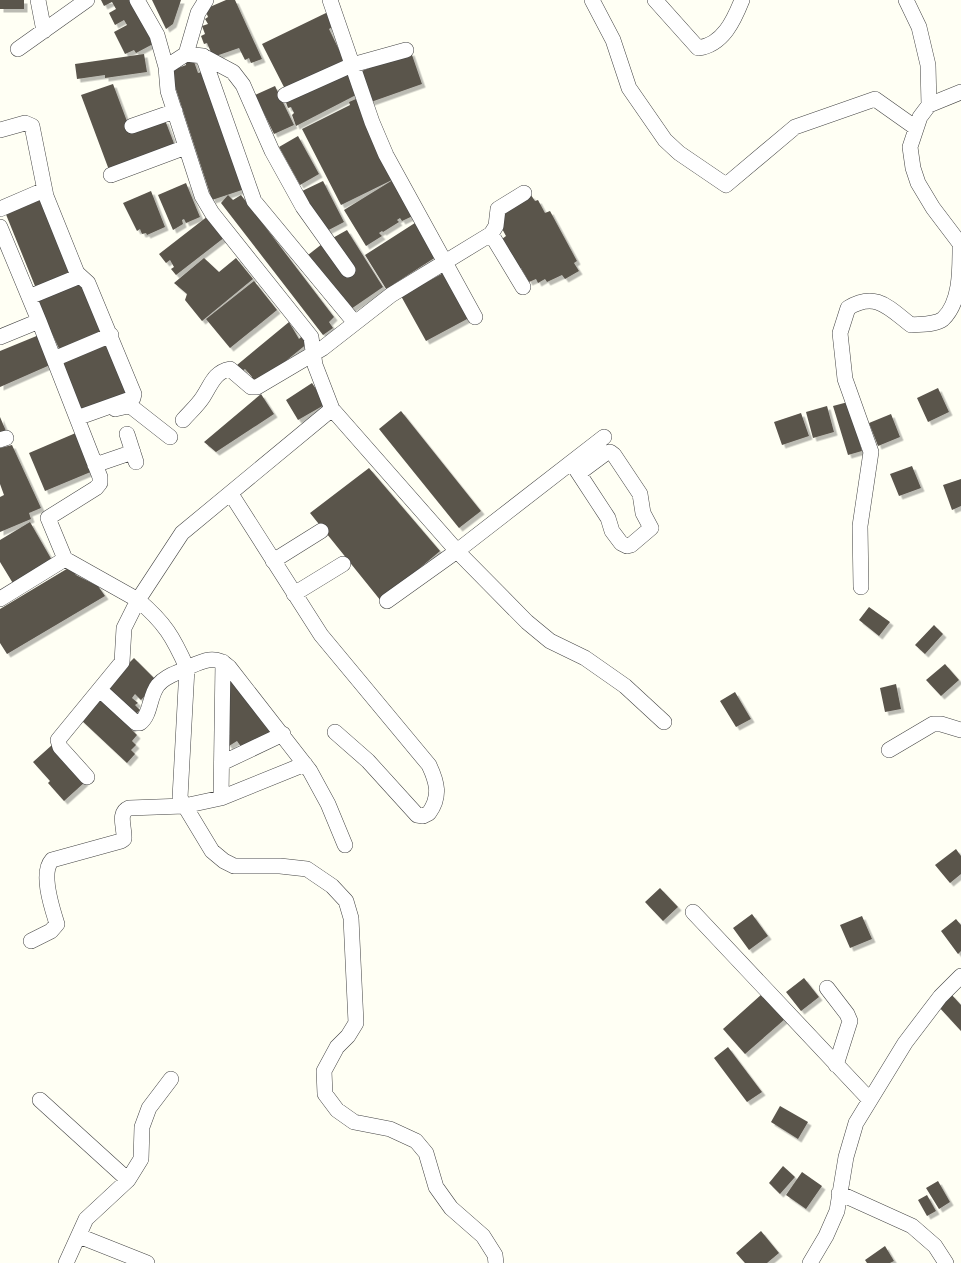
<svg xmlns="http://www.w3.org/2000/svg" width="961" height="1263" viewBox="0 0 961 1263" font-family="'Playfair Display',serif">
<defs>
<filter id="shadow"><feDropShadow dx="3.5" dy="3.5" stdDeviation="0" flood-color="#0004"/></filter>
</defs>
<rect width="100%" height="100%" fill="#fffff4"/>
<!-- building -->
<path fill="#5a544c" filter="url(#shadow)" d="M0,0H24V9H0Z
M101,0H130L153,44L136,53L134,50L125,54L114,32L127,25L124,20L115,25L109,13L116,9L112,2L104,6Z
M152,0H181L173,24L166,29Z
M226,0H235L262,59L251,63L249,58L245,60L239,48L213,57L207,43L204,44L201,36L205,34L202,26L208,24L205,19L208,17L205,9Z
M328,12L334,26L329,29L344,60L286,91L262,44Z
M411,52L422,84L371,102L359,72Z
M144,54L147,72L105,78V75L77,79L75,64Z
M192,56L198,73L202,72L245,189L212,200L170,71L186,65L184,60Z
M347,70L356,95L296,126L292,115L294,113L291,107L288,108L285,100Z
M113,84L131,132L165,120L175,146L109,170L81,95Z
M275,86L294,125L274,134L255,95Z
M356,99L392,180L341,205L302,129L350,105L349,102Z
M298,136L319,174L300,185L279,147Z
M396,178L417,214L402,221L400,218L397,220L399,222L383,232L382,231L379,233L382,236L366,246L344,210Z
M323,181L344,222L323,233L300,192Z
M186,183L200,217L186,223L184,219L182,220L183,224L173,230L158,195Z
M151,191L165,227L147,235L146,233L142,234L140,229L137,231L123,203Z
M44,195L77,275L37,291L5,212Z
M228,195L233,200L241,195L334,317L329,322L333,328L323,335L221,203Z
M531,195L535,201L538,200L545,213L550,211L577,261L574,263L579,271L565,279L562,275L547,282L545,279L538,283L536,279L529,282L521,268L520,270L502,239L506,236L500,225L504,223L499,213Z
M208,216L225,237L176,275L171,269L174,267L170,260L166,263L159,254Z
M418,221L439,255L394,284L388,292L365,255Z
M347,230L383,287L351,309L308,255L322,244Z
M204,258L219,272L236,258L253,279L202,321L185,300L187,294L174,283Z
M445,272L469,318L426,341L401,296Z
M80,278L106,333L61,353L35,297Z
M254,281L277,310L230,348L206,319Z
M289,322L299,339L302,336L308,343L255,386L249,379L252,377L245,369L242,371L237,365Z
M39,335L50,365L0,387V351Z
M109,339L132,395L82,414L62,359Z
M312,383L326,404L298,420L286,400Z
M938,388L949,412L928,422L917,398Z
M261,394L274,414L216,452L204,442Z
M848,402L862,451L848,455L833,406Z
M827,406L834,432L813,438L806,412Z
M401,411L481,511L459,528L379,429Z
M801,413L809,436L782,445L774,422Z
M891,414L900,437L878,446L869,423Z
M0,417L6,431L0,433Z
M78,432L93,471L45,491L29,453Z
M12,445L41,508L29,513L31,519L0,532V497L4,495L0,484V448Z
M912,466L921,488L899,496L890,474Z
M369,468L440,551L381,601L310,513Z
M961,479V506L952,510L943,485Z
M30,522L53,562L14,585L0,562V540Z
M70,567L76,575L98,586L105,596L7,654L0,643V609Z
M869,607L890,622L879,636L859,620Z
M934,625L943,634L925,654L915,645Z
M134,658L158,682L141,700L135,694L132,698L138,703L135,705L140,710L134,716L103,689Z
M945,664L959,680L941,696L926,680Z
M233,676L277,731L244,751L237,741L229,746L224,739L230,734L223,725L224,717L230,712L224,705L230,700L224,693V683Z
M896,684L901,709L885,712L880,688Z
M735,692L751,719L736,727L720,701Z
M102,696L134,727L131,729L137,735L132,741L136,745L131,750L135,754L127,763L79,718Z
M52,745L85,782L64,801L48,783L50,781L33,762Z
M956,849L961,856V874L950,883L935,865Z
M660,888L678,907L663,921L645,902Z
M752,914L768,936L749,950L733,928Z
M862,916L872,939L850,948L840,925Z
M956,919L961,925V951L958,954L941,931Z
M804,978L819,997L801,1011L786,992Z
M762,994L785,1019L745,1054L723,1029Z
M951,994L961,1005V1031L938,1006Z
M728,1047L762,1092L747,1102L714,1058Z
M780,1106L808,1122L798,1139L771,1122Z
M783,1166L795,1177L780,1194L769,1183Z
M802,1172L822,1186L806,1209L786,1195Z
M938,1181L950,1202L939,1209L926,1188Z
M927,1195L936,1211L927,1216L918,1200Z
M761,1231L779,1253L767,1263H745L736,1253Z
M885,1246L894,1261L890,1263H867L865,1260Z"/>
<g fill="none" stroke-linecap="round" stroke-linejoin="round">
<defs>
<path id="minor" d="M38,0L44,31
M137,0L157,35L166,67L168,91L202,196L212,213L311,337L315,365L332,409L457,551L527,622L550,641L585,658L625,686L664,722
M330,0L372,122L386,155L475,317
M592,0L613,40L629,88L665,140L679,153L726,185L795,127L875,99L916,128
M655,0L698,48C723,45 734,20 742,0
M906,0L919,27L928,65L929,105L920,117L910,147L913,168L918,183L933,208L961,245
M18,49L87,0
M186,54L203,56L254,201L355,323
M203,56L233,72L243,85L272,151L303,207L348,270
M166,67L186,54L198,13L206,0
M285,95L352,65L406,50
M929,105L961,92
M132,126L175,111
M0,130L25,123L32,126L46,196L77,273L88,283L134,394L133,398L77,418
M111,175L186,147
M0,209L44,190
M0,227L39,321L100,477V483L96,488L48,518L65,559L138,600L124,628L122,662L58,740L60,747L87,777
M491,234L523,287
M29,297L80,276
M0,337L39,321
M54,359L111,335
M115,409L128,406L133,408L170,437
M332,409L182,533L138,600C165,623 173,637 187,668C202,661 215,654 229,667L310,771L328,804L345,845
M183,420C190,412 198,405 203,397C211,385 214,372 230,369L251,387H257L323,348L391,295L491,234L496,226L498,209L524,193
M127,434L136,462
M0,440L6,438
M572,463L608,518L612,531L621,543L627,546L631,545L651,528L643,513L640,494L614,455L610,452L606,453L579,473
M95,465L133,452
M231,494L321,635L429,765C437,782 441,796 429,813L423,816L417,815L368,761L335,732
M273,561L321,531
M861,587L860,526L871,452L845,379L840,333L848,308C876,291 889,308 911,325C921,324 935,325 943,319C961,302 960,269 960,244
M294,594L343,564
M0,599L65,559
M387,601L457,551L604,437
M100,690L136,723H140C151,715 149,696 158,685C165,676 178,673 187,668L180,798L212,851L224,861L234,866H280L307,869L332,886L346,901L351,918L356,1023L348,1036L337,1047L324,1071L325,1094L337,1110L354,1122L390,1129L416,1141L426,1153L436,1187L451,1208L483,1236L495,1255L496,1263
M889,750L933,724H941L961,730
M222,763L283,734
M221,798L223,662
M693,912L869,1099
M31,941L51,931L57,924C52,908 40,873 52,860L121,841L124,839C125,828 117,813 129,808L184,806L221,798L305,764
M827,988L847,1014L850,1021L836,1065
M40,1100L128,1180
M839,1193L912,1226L935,1246L946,1263
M79,1236L147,1263
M66,1263L86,1219L128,1180L141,1159L142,1127L149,1108L171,1079
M810,1263L826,1236L837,1211L846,1157L856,1123L905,1043L940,997L961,976"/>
</defs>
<!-- minor casing -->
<use href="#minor" stroke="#444" stroke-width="16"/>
<!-- minor -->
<use href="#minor" stroke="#fff" stroke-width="15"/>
</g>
</svg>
